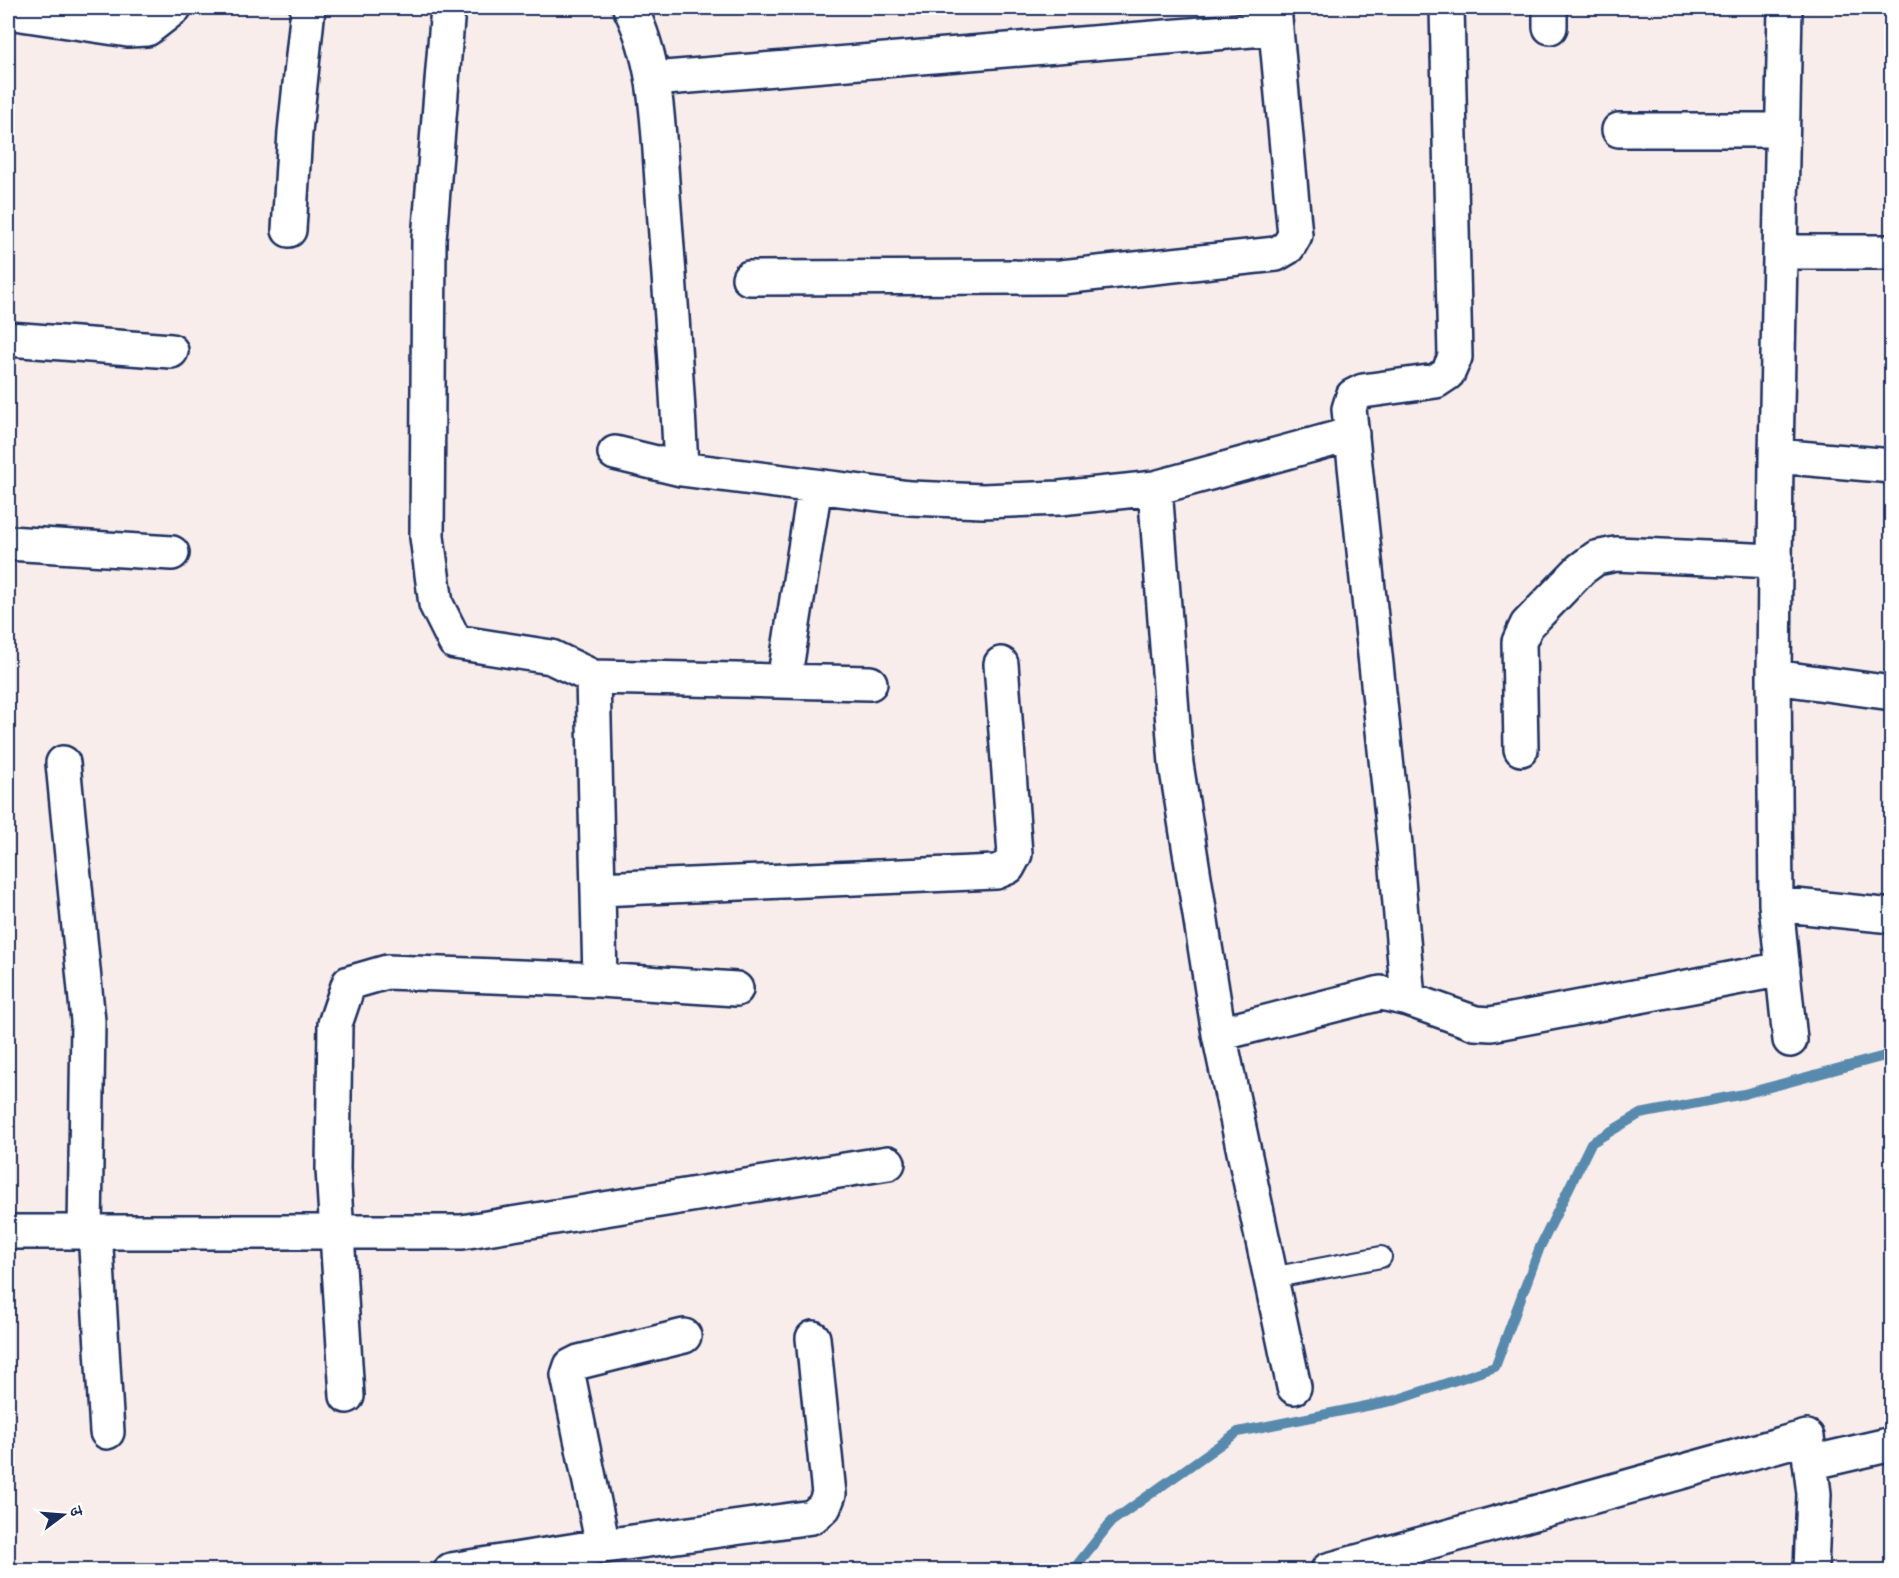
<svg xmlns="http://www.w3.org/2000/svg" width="1899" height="1578" viewBox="0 0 1899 1578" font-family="Dekko,'Playpen Sans Deva',sans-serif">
<rect width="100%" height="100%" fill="#f9edeb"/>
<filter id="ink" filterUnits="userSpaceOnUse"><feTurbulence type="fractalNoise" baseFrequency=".0167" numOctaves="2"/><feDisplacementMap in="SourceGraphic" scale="12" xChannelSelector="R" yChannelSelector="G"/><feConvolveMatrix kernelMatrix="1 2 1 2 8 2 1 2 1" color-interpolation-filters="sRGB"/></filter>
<g filter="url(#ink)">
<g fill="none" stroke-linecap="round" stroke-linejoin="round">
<!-- stream -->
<path stroke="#588aad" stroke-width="10" d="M1073,1570L1111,1522L1238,1432L1396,1400L1495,1367L1540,1247L1591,1143L1640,1114L1744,1094L1892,1054"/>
<defs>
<path id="lane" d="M1271,1278L1381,1257"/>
<path id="street" d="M1550,8V27
M1785,8L1776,456L1774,677L1776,904L1790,1040
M8,12L128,30L147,29L174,8
M653,79L1276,28
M1619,130H1782
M289,230L295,132L308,8
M1780,252H1892
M749,278L1061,277L1276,254L1288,247L1295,235L1274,8
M8,339L171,351
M615,453L681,469C677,377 670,286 663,195C658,133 659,65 630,8
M1776,456L1892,466
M681,469L910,498L983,501L1060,498L1155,488L1352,434
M1155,488L1176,764L1219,1034L1294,1387
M8,543L172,553
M593,677L870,683
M1774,677L1892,693
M784,681L815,486
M1521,749L1519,642L1527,625L1581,569L1596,558L1616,554L1775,561
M63,763L88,1021L85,1231
M598,889L996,872L1008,867L1015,854L1001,664
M1776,904L1892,916
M600,980L736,989
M1408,999L1395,844L1349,409L1353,396L1363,391L1436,381L1448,373L1455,357L1447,8
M1219,1034L1381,993L1408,999L1475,1023L1491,1024L1783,969
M95,1231L107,1432
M8,1232H462L888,1163
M347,1396L333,1169L335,1024L349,983L387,972L600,980L593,677L551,657L455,642L436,604L427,537L429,239L448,8
M1810,1463L1892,1444
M603,1546L568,1375L571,1366L579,1362L684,1336
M451,1570L590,1548L812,1517L824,1507L829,1494L813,1338
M1328,1570L1807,1437L1814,1494L1811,1570"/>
</defs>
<!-- lane casing -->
<use href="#lane" stroke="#1b2f5e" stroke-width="24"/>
<!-- street casing -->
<use href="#street" stroke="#1b2f5e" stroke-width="38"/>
<!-- lane -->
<use href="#lane" stroke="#fff" stroke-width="20"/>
<!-- street -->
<use href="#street" stroke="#fff" stroke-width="33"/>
</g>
</g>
<!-- margin -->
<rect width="1899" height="1578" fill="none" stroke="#fff" stroke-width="30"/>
<rect x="15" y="15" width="1869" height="1548" fill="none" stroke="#1b2f5e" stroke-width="2" filter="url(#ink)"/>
<!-- north arrow -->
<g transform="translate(63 1515) rotate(74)" stroke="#ffffff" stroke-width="4.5" paint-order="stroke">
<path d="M0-4.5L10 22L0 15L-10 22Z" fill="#1b2f5e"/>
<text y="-9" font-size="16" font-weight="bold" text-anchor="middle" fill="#1b2f5e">उ</text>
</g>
</svg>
